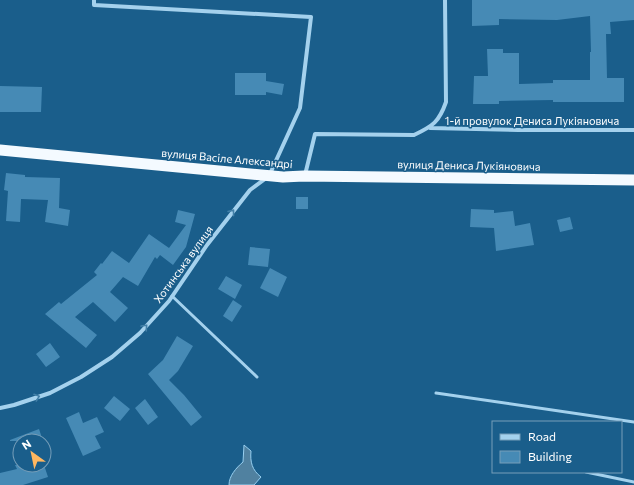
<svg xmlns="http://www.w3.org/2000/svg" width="634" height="485" viewBox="0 0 634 485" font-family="Commissioner,sans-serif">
<rect width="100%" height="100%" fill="#1a5e8b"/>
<!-- water -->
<path fill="#5081a0" stroke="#97cff0" d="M244,445L251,451C250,462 252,470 261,477L254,485H229C229,476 236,468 243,462Z"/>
<!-- building -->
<path fill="#468ab5" d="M472,0H634V20L610,22L611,34H606L607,78H624V102H553V100L499,101V104H473L474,76H488L487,49H503V53H519V84L553,83V80H590V52H591L590,16L557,20L499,19V25L472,26Z
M235,73H266V81L284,84L282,95L266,92V95H235Z
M0,86L42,87L41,112H0Z
M6,173L25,175V177L60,178L59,208L70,210L68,226L45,222L48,200L21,199L20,222L6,221L8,191L4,190Z
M296,197H308V209H296Z
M471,209L494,210V213L513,211L515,226L530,223L534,245L496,251L494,228L470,227Z
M178,210L195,214L186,247L173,265L160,255L157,259L155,257L138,286L123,277L110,292L128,308L115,322L93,302L75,317L97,335L86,348L45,314L59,302L61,304L97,275L94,272L101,263L102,264L112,251L129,263L149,234L169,248L186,225L175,222Z
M570,217L573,229L560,232L557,220Z
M250,247L270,249L268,267L248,265Z
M270,268L287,277L278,297L260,288Z
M226,276L242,285L235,299L218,289Z
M233,300L242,306L232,322L223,316Z
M177,336L193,346L178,371L169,380L184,395L202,417L191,426L148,374L163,360Z
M50,343L60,357L46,367L36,354Z
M114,396L130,409L120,421L104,408Z
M145,399L158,417L148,425L135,408Z
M79,412L83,423L97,417L104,432L95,436L101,448L83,456L66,418Z
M39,429L43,441H10V440Z
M15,465H44L48,477L23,485H0V473L17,469Z"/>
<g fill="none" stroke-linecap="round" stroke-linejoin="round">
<!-- service -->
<path stroke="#a4d1ed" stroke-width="3" d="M172,296L257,377
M436,393L634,422
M586,472L634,482"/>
<!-- minor -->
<path stroke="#a4d1ed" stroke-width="4" d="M430,128L518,130H634
M305,175L315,134L414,135C433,126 439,122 446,102L445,0
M0,408L14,405L50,393L81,377L112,357L140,333L169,301L207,245L250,190L269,176L300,108L311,17L94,5V0"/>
<!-- trunk -->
<path stroke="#f4faff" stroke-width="11" d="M0,150L283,177L304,176L634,180"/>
</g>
<!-- one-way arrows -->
<defs><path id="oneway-chevron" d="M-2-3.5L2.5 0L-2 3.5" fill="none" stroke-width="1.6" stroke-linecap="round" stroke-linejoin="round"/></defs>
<g stroke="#4380a8">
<use href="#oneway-chevron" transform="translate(232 212) rotate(-52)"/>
<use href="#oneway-chevron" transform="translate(145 327) rotate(-47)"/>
<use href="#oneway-chevron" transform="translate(37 397) rotate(-19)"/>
</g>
<g text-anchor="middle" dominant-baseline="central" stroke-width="3" stroke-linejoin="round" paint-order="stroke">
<!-- street labels -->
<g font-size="11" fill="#fff" stroke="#1a5e8b">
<text x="532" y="120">1-й провулок Дениса Лукіяновича</text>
<text transform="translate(227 158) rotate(5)">вулиця Васіле Александрі</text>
<text transform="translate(469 165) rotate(1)">вулиця Дениса Лукіяновича</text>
<text transform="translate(183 264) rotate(-54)">Хотинська вулиця</text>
</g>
</g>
<!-- legend -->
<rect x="492" y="421" width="130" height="52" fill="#1a5e8b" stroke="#769eb9"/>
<rect x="500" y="434" width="20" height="6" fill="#a4d1ed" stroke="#769eb9"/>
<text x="528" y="441" font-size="12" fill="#ffffff">Road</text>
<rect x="500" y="451" width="20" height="12" fill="#468ab5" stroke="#769eb9"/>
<text x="528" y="461" font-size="12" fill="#ffffff">Building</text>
<!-- north arrow -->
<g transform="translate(32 453) rotate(327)"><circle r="19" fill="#1a5e8b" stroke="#769eb9"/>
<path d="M0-3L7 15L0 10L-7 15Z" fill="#ffb760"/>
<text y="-6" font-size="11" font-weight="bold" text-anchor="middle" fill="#ffffff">N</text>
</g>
</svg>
